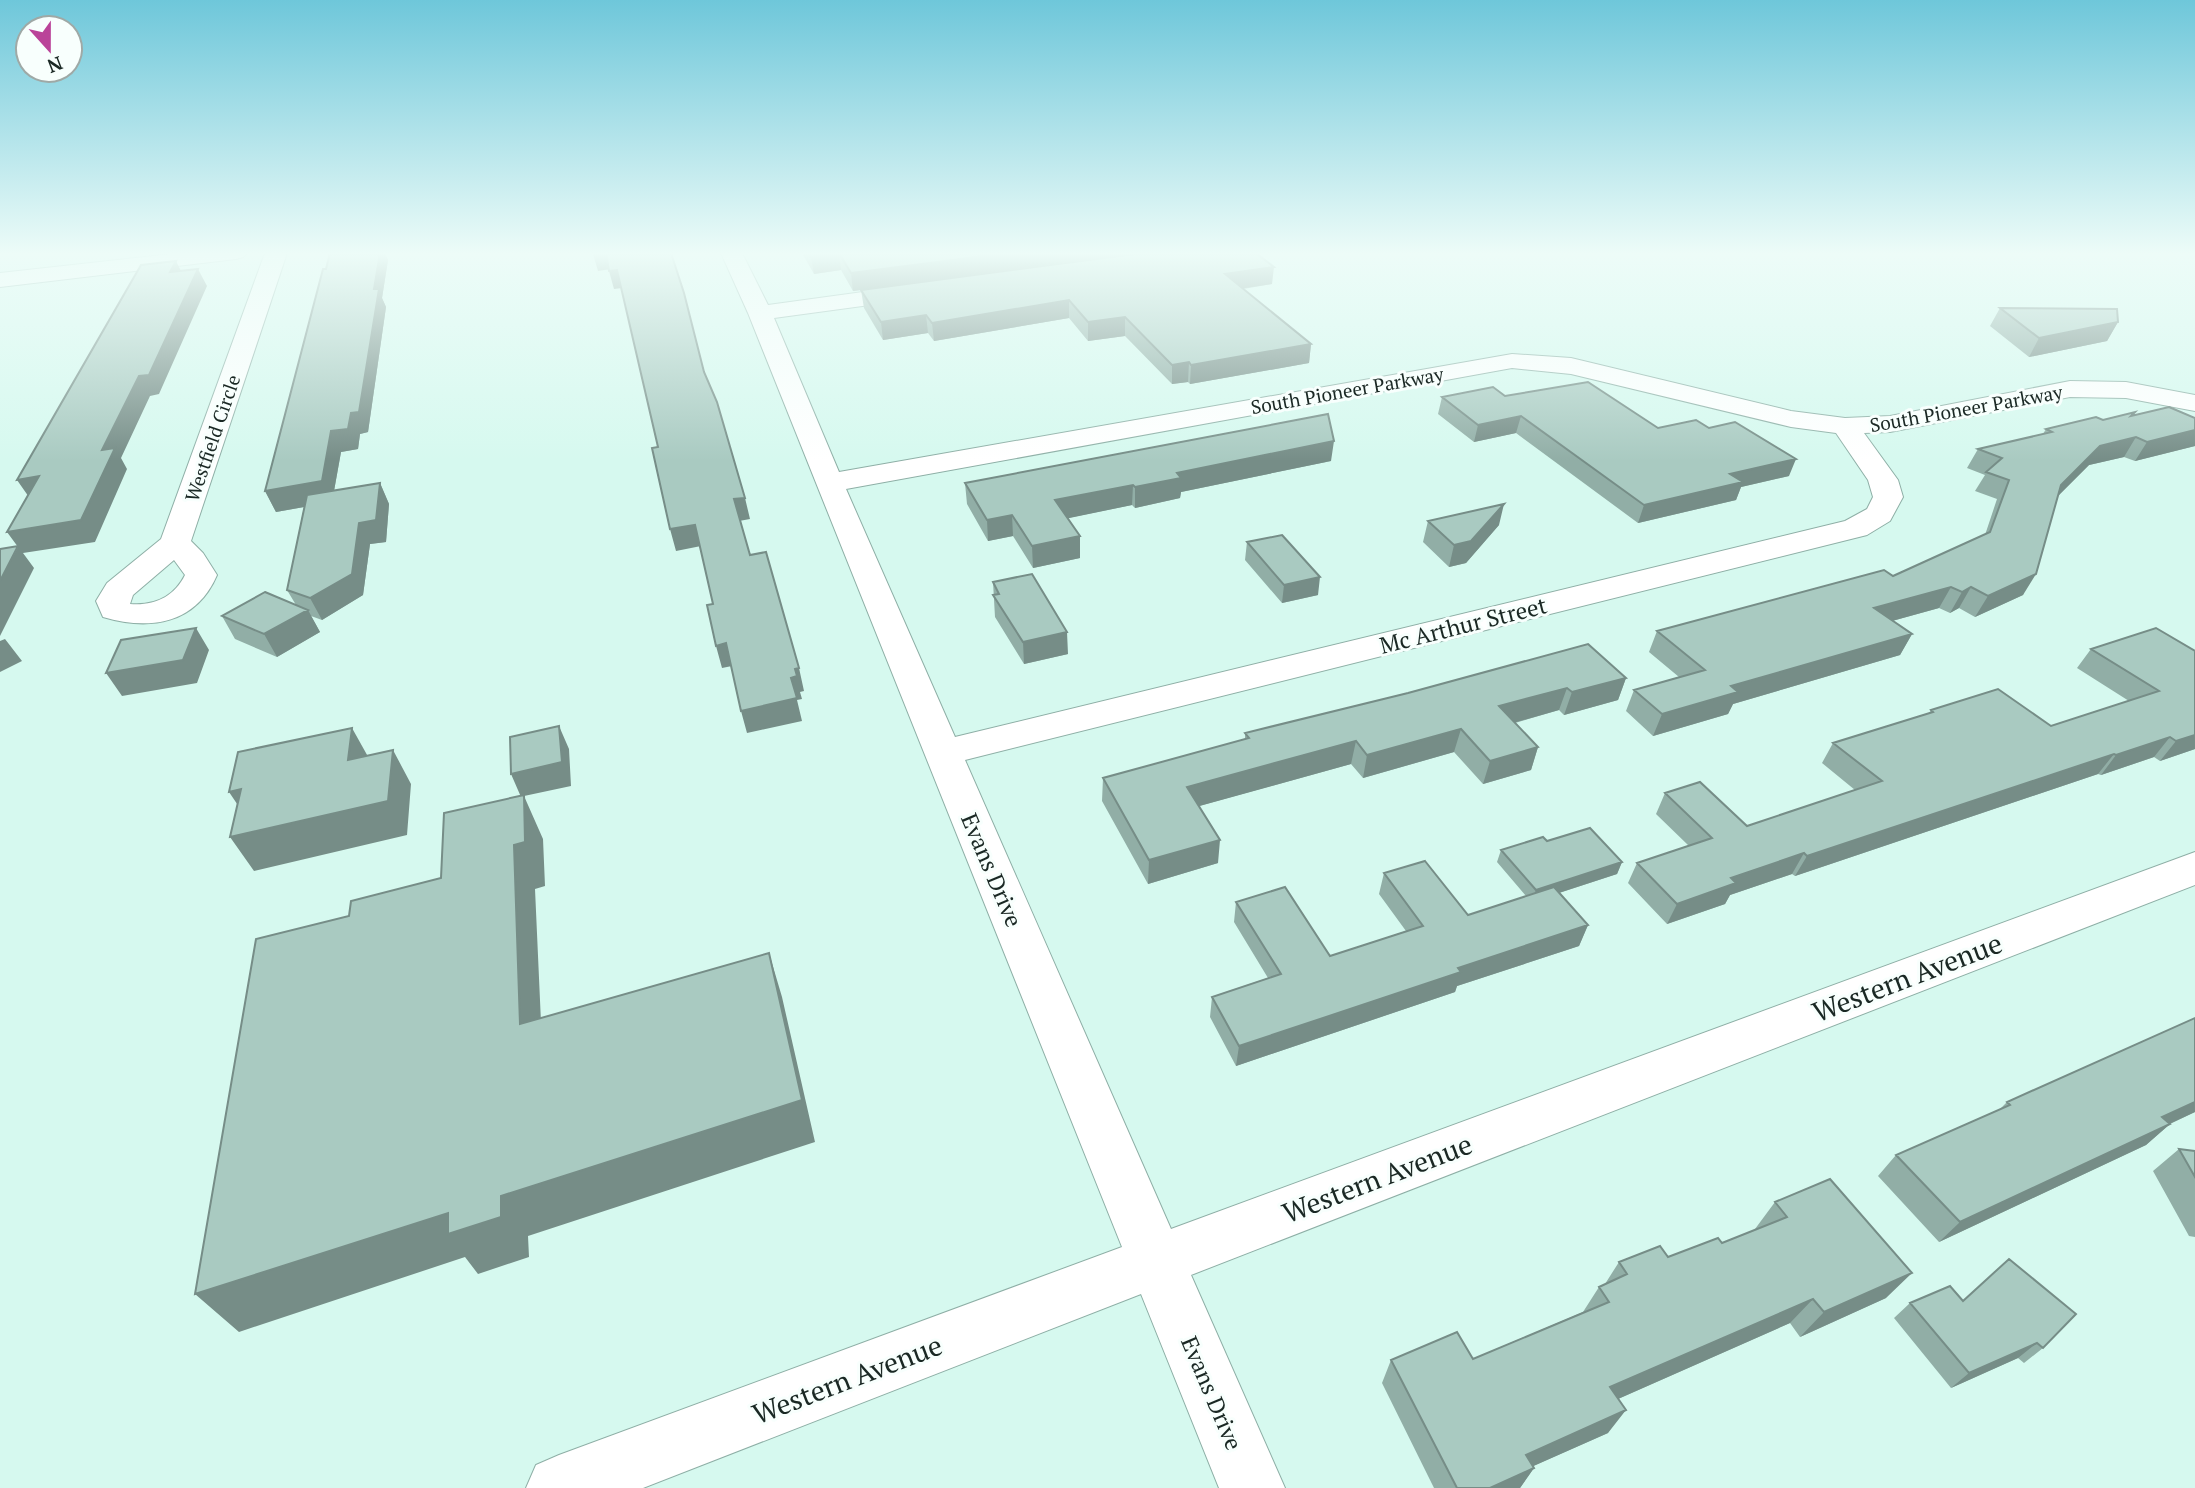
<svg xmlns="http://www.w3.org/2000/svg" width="2195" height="1488" viewBox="0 0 2195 1488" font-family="'PT Serif',serif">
<rect width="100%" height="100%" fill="#d6f9ef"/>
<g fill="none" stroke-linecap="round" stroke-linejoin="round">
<defs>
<path id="minor" d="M181,253H247L243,257L236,259L0,287V273Z
M265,253H287L191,541L203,553L217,575C196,624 150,631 103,617L96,601L107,583L161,539ZM174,560L185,575C174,597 154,606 130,604L133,595Z
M721,253H742L768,305L914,285L922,287L925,292L922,297L914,299L774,318L839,472L1512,354L1571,358L1791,411L1845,418L1890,416L2070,381L2126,382L2195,395V411L2126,398L2070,397L1890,432L1864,433L1898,480L1903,497L1890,521L1867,535L965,760L1171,1229L2195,852V885L1191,1275L1285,1488H1219L1141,1294L643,1488H526L536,1465L559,1455L1122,1247L748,313ZM1512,368L1571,374L1791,427L1836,433L1868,480L1873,497L1867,509L1845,521L955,737L846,489Z"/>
</defs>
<!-- minor casing -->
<use href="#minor" stroke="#8eafa6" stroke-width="2"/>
<!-- minor -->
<use href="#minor" fill="#fff" fill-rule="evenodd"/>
</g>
<!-- wall -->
<path fill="#91aea6" d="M802,253H1136L853,291L841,270L814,274Z
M388,260L382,298L386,307L368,432L360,434L358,449L341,452L334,491L380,483L389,504L386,542L370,544L363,595L322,620L311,616L320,632L277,657L235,639L222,616L296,605L287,590L304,507L276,512L265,491Z
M1272,284L1243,289L1311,344L1309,363L1190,384L1188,382L1172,384L1125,336L1088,341L1069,318L934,341L928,333L883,340L864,308L861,290Z
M2000,308L2118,322L2107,341L2029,357L1990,326Z
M1505,396L1658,428L1789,476L1741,487L1736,500L1638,523L1516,433L1474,442L1438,414L1442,397Z
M2135,412L2133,415L2195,418V446L2135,461L2124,457L2089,465L2058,496L2023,595L1975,617L1959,608L1950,613L1939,608L1892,621L1912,634L1900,655L1733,704L1728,714L1653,736L1626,711L1634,690L1679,677L1649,652L1657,631L1893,576L1985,535L1997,499L1975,491L1985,475L1967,468L1978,449L2043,434L2046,429L2103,420Z
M1331,461L1181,492L1180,498L1135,508L1132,505L1068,518L1080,536V558L1033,568L1013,536L988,541L967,504L965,483Z
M1428,521L1499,525L1466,563L1449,567L1423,542Z
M1247,542L1318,595L1282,603L1245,560Z
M993,582L1068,654L1024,664L995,617Z
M2091,649L2195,651V749L2160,761L2154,757L2101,775L2098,774L1795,876L1792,874L1730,895L1725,904L1667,924L1628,883L1637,863L1689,846L1656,814L1665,793L1747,826L1855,790L1822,763L1833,743L1929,713L1931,710L2051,726L2129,701L2077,668Z
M1626,678L1618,700L1564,715L1559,710L1515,723L1538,747L1531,770L1483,784L1454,752L1363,778L1351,764L1199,806L1218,863L1148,884L1102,801L1103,778L1245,739V733Z
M1547,841L1622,862L1617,874L1559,893L1588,925L1579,946L1457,986L1455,992L1236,1066L1210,1017L1212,997L1268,978L1234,922L1236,902L1330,956L1406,931L1379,894L1384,873L1468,915L1526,896L1497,862L1501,850Z
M2195,1018V1112L2170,1124L2146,1145L1939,1242L1878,1176L1896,1155L2000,1109L2007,1102Z
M2179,1149L2195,1151V1237L2189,1236L2153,1171Z
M1775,1202L1886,1298L1800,1337L1790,1323L1618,1399L1608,1433L1533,1466L1534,1468L1520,1488H1434L1382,1383L1391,1360L1473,1359L1583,1312L1599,1287L1605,1284L1619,1262L1668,1257L1722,1243L1756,1230L1755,1229Z
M2009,1259L2043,1348L2024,1363L2018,1358L1951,1388L1894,1318L1910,1303L1963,1301Z"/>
<!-- shaded-wall -->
<path fill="#768d87" d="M380,253H385L388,260L382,298L386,307L368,432L360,434L358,449L341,452L332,502L276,512L265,491L331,431L374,289Z
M606,253L611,269L598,271L593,254Z
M839,253L841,270L814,274L811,257Z
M1008,253H1136L853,291L851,273Z
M176,261L185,279L170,272Z
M1274,267L1272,284L1224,291L1225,274Z
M198,269L207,286L159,394L150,396L121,458L127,469L95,542L23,553L34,568L0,636V581L18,547L7,532L102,450L139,376Z
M617,270L622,288L614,289L609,271Z
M1069,300V318L934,341L932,323Z
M926,315L928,333L883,340L881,322Z
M1125,317V336L1088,341V322Z
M2118,322L2107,341L2029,357L2039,338Z
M1311,344L1309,363L1190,384L1191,365Z
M1189,362L1188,382L1172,384V365Z
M1521,416L1516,433L1474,442L1478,425Z
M2195,430V446L2135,461L2147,442Z
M2136,437L2124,457L2089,465L2049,505L2061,485L2100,446Z
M1334,441L1331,461L1181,492L1180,498L1135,508V487L1177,473Z
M1796,459L1789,476L1741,487L1736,500L1638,523L1644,505L1730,474Z
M39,476L31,500L17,480Z
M380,483L389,504L386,542L370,544L363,595L322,620L310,598L359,523Z
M1133,485L1132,505L1055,521V500Z
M745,498L750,519L739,521L734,499Z
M1504,504L1499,525L1466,563L1449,567L1454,545Z
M1012,515L1013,536L988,541L987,520Z
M695,525L701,546L676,551L670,529Z
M1080,536V558L1033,568L1032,546Z
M2036,574L2023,595L1975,617L1988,596Z
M1320,577L1318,595L1282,603L1284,585Z
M1951,587L1939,608L1863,629L1874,608Z
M1971,587L1959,608L1950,613L1962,592Z
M308,610L320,632L277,657L264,634Z
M196,628L209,650L197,683L122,696L106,673Z
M1067,632L1068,654L1024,664L1023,642Z
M1912,634L1900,655L1733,704L1728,714L1653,736L1662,714L1731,686Z
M5,639L22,661L0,672V641Z
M726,643L732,666L722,668L716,646Z
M799,668L804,691L800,692L802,699L797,700L802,721L747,733L741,711L791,678L795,669Z
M1626,678L1618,700L1564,715L1572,692Z
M1567,688L1559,710L1492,729L1499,706Z
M559,726L569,749L571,786L524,796L543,839L545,886L535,889L543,1067L520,1024L514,845L521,797L511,774Z
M352,728L371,762L348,760Z
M1461,729L1454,752L1363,778L1367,755Z
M2195,735V749L2160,761L2176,741Z
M2170,737L2154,757L2101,775L2116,755Z
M1356,741L1351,764L1185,810L1187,787Z
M1538,747L1531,770L1483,784L1490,761Z
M393,750L411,784L407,835L254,871L230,837Z
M2114,754L2098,774L1795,876L1807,856Z
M241,789L252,826L229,792Z
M1220,840L1218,863L1148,884L1149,860Z
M1804,853L1792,874L1730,895L1725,904L1667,924L1677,904L1731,878Z
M1622,862L1617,874L1531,902L1536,890Z
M1588,925L1579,946L1457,986L1455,992L1236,1066L1239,1046L1458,968Z
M769,953L782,997L815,1142L528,1236L529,1257L478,1274L465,1257L239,1332L195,1294L501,1196Z
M2195,1102V1112L2139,1138L2162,1117Z
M2170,1124L2146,1145L1939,1242L1960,1222Z
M1912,1273L1886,1298L1800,1337L1824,1312Z
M1813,1299L1790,1323L1593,1410L1610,1387Z
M2037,1343L2018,1358L1951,1388L1969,1373Z
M1626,1410L1608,1433L1511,1476L1526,1455Z
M1534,1468L1520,1488H1490Z"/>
<!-- building -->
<path fill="#a9cac1" stroke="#768d87" stroke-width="2" d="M330,253H380L374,289H379L359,412L351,413L348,429L331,431L322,481L265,491L323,269H326Z
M606,253H671L684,293L704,372L717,402L745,498L734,499L750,555L766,552L799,668L795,669L797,676L791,678L797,698L741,711L726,643L716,646L707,605L713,604L695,525L670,529L652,448L658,447L617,270L609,271Z
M809,253H1008L851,273L839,253L811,257Z
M1142,253H1256L1274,267L1225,274L1311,344L1191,365L1189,362L1172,365L1125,317L1088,322L1069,300L932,323L926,315L881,322L861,290Z
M176,261L170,272L198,269L149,375L139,376L102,450L115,448L81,520L7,532L39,476L17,480L141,265Z
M2000,308L2117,309L2118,322L2039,338Z
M1588,382L1658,428L1696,420L1709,428L1735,422L1796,459L1730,474L1743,482L1644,505L1521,416L1478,425L1442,397L1493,387L1505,396Z
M2169,407L2195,418V430L2147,442L2136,437L2100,446L2061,485L2036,574L1988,596L1971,587L1962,592L1951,587L1874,608L1912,634L1731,686L1738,692L1662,714L1634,690L1705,670L1657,631L1884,570L1893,576L1990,532L2009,480L1986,472L2002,458L1978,449L2052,432L2046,429L2096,417L2103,420L2135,412L2131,416Z
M1328,414L1334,441L1177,473L1181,478L1135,487L1133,485L1055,500L1080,536L1032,546L1012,515L987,520L965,483Z
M380,483L376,520L359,523L352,574L310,598L287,590L307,495Z
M1504,504L1471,541L1454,545L1428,521Z
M1282,535L1320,577L1284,585L1247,542Z
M18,546L0,581V549Z
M1032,574L1067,632L1023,642L993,595L999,594L993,582Z
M265,592L308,610L264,634L222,616Z
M196,628L183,660L106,673L121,640Z
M2156,628L2195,651V735L2176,741L2170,737L2116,755L2114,754L1807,856L1804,853L1731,878L1736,883L1677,904L1637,863L1712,838L1665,793L1700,782L1747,826L1882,781L1833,743L1933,712L1931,710L1998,689L2051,726L2159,691L2091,649Z
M1588,644L1626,678L1572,692L1567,688L1499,706L1538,747L1490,761L1461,729L1367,755L1356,741L1187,787L1220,840L1149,860L1103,778L1249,738L1245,733L1408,693Z
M559,726L562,762L511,774L510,737Z
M352,728L348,760L393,750L388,801L230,837L241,789L229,792L238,752Z
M524,795L525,842L514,845L520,1024L769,953L802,1100L501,1196V1217L448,1234V1213L195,1294L256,939L349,916L351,901L441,878L444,813Z
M1590,828L1622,862L1536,890L1501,850L1543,837L1547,841Z
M1425,861L1468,915L1554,887L1588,925L1458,968L1461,972L1239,1046L1212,997L1281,974L1236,902L1285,887L1330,956L1423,926L1384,873Z
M2195,1018V1102L2162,1117L2170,1124L1960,1222L1896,1155L2010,1105L2007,1102Z
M2179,1149L2195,1151V1177Z
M1830,1179L1912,1273L1824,1312L1813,1299L1610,1387L1626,1410L1526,1455L1534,1468L1490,1488H1457L1391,1360L1457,1332L1473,1359L1609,1302L1599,1287L1627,1274L1619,1262L1660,1246L1668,1257L1718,1238L1722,1243L1787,1217L1775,1202Z
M2009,1259L2076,1314L2043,1348L2037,1343L1969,1373L1910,1303L1950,1286L1963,1301Z"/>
<!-- sky -->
<linearGradient id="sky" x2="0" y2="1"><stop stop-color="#6ec7da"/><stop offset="0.55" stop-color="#edfcf8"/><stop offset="1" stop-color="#edfcf8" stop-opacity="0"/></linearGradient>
<rect width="2195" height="461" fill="url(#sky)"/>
<g text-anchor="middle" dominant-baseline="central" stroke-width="6" stroke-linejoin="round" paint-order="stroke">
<!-- far-street labels -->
<g font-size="19" fill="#1a2824" stroke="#f8fffd">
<text transform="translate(1347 390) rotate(-10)">South Pioneer Parkway</text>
<text transform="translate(1966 408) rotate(-10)">South Pioneer Parkway</text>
<text transform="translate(212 438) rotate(-71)">Westfield Circle</text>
</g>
<!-- street labels -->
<g font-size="23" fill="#1a2824" stroke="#f8fffd">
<text transform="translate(1463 625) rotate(-14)">Mc Arthur Street</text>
<text transform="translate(992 870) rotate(67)">Evans Drive</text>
<text transform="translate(1212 1393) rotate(67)">Evans Drive</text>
</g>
<!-- near-street labels -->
<g font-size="28" fill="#1a2824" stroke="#f8fffd">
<text transform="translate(1907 977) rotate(-21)">Western Avenue</text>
<text transform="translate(1377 1178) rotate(-21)">Western Avenue</text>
<text transform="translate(847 1379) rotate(-21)">Western Avenue</text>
</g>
</g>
<!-- north arrow -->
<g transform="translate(49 49) rotate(159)"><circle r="33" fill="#f8fffd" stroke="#9fa9a6" stroke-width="2"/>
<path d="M0-5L12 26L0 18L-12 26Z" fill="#ba4399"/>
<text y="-10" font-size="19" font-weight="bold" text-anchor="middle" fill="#1a2824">N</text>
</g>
</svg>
